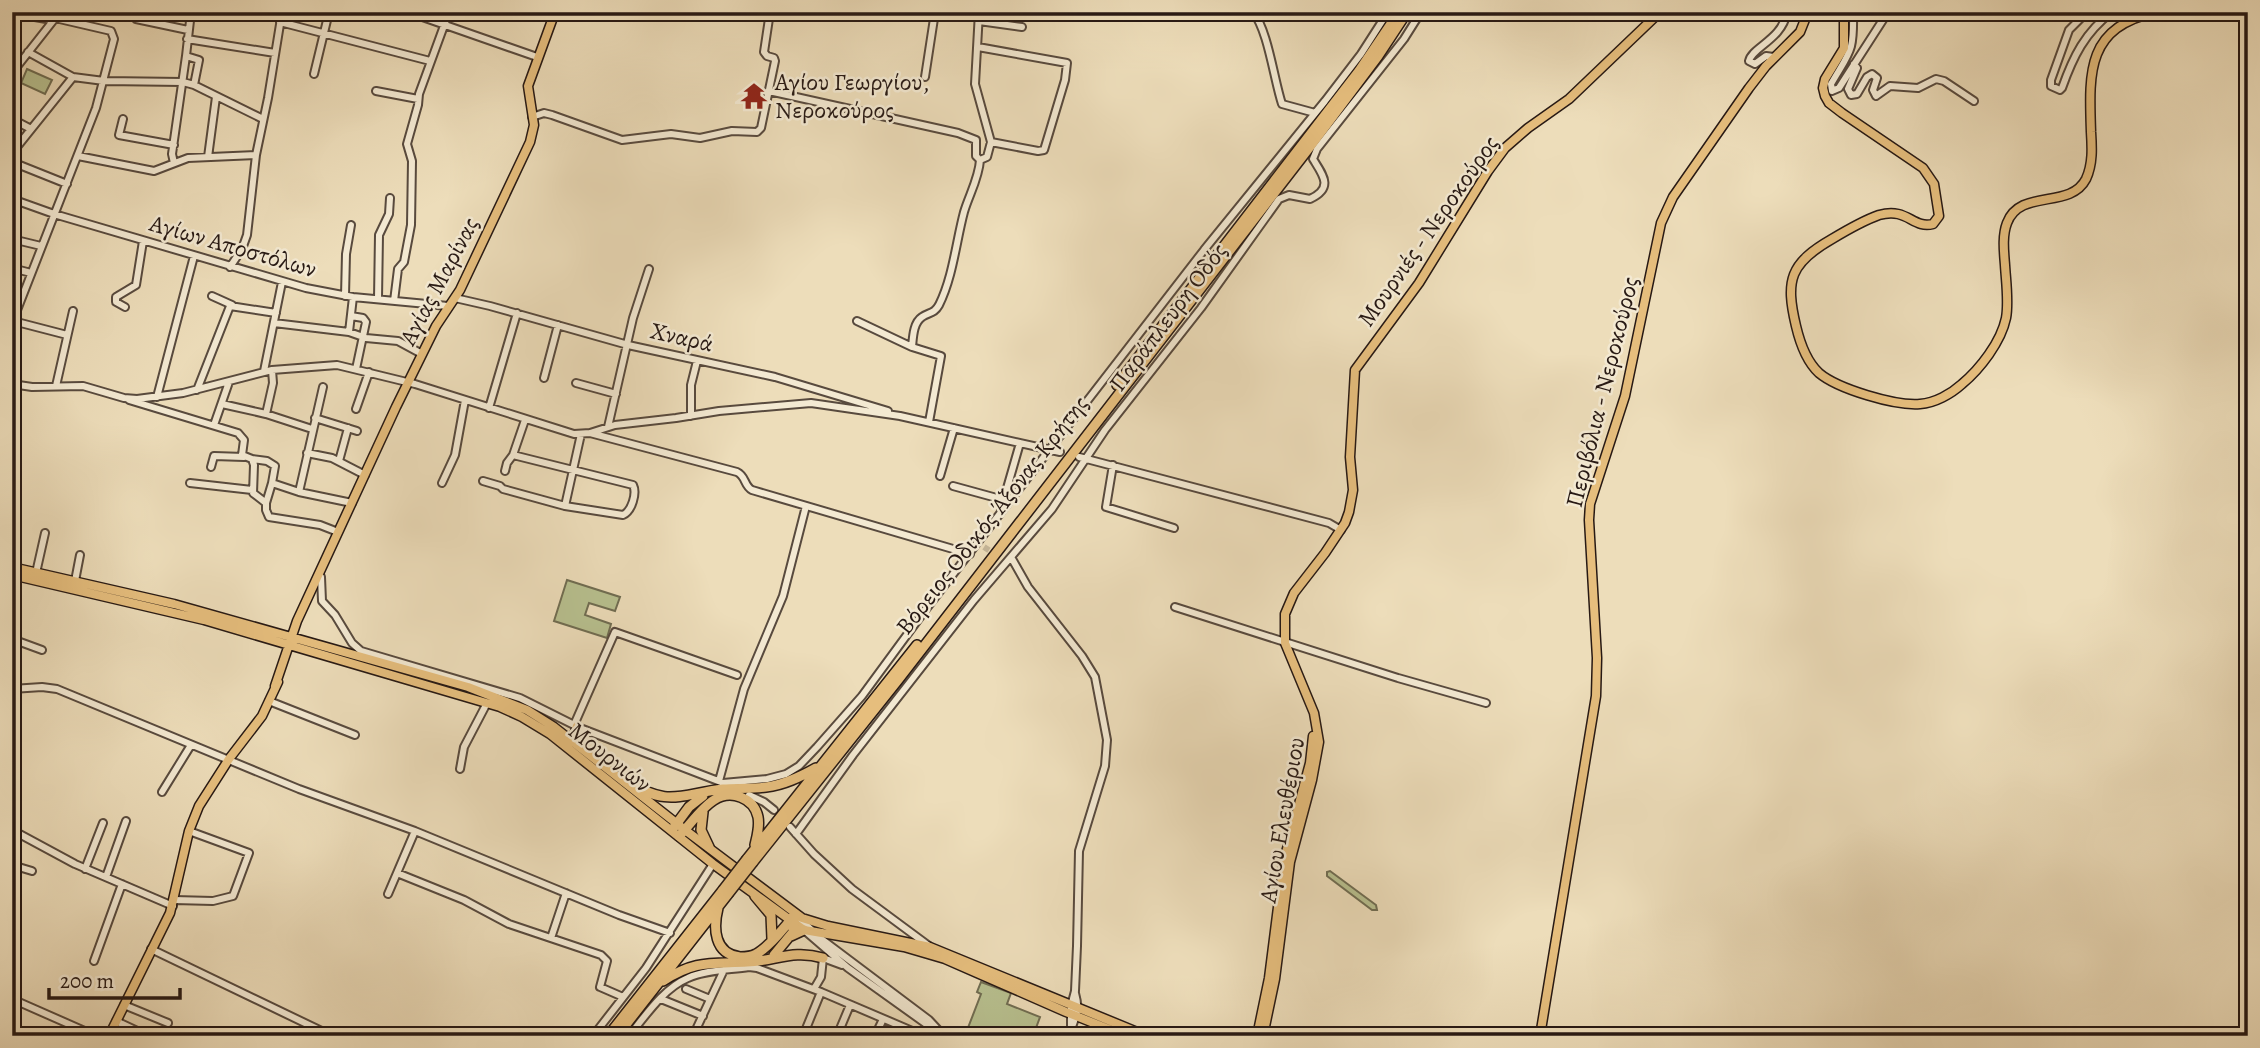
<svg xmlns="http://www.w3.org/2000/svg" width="2260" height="1048" viewBox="0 0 2260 1048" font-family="Alegreya,serif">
<rect width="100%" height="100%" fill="#edddba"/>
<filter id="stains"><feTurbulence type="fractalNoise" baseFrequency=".00286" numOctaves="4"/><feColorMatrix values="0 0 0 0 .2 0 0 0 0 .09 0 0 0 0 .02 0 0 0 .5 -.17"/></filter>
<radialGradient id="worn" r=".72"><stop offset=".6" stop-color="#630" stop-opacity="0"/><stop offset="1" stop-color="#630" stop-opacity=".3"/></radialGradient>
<!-- green -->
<path fill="#b8c190" stroke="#706d52" stroke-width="2" d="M27,69L52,80L45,94L21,83Z
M567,580L620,597L615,611L589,603L585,615L611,624L607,638L554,621Z
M1330,871L1376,905L1377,910H1372L1327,876V872Z
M981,982L1011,993L1007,1004L1040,1017L1033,1036H973L966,1033L981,994L977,992Z"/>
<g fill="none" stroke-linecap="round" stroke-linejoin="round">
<!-- minor-tunnel -->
<path stroke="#c5b699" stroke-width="6" stroke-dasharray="6 3" stroke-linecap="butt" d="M1392,14L1411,18
M984,547L999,557"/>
<defs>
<path id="minor" d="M408,12L537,57
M979,12L975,84L991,142
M1039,12L1045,14
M1253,12C1268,30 1274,80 1282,104L1315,113
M1853,12C1854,53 1850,51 1831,84L1832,91L1839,88L1888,12
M2087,12L2069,30L2051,80V86L2060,90L2062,88C2073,57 2085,32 2112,12
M12,13L52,20
M136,19L188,30
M979,21L1022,27
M280,22L430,61
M187,39L275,53
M28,52L73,77L104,81L183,82L194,85L199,60L186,56L191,12
M1774,57L1766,56L1755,64L1749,61C1752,47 1782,40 1787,12
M1854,64L1857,68L1848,89L1851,95L1857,94L1867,77L1872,74L1877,78L1873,90L1876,96L1890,86L1918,88L1936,79L1944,81L1974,101
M12,73L60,12
M314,74L329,12
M925,77L935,12
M194,85L263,119
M376,91L418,99
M769,91L958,133L976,140V156L980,160L987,157L991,142L1038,151L1044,150L1065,80L1067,63L978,47
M532,117L544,113L552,115L622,140L671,134L700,138L732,131L757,132L761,128L775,61L774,58L767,56L764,52L770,12
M12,119L31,129
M123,119L119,135L174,145
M12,153L73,77
M78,156L154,171L188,158L256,155
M208,157L216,97
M12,162L67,184
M174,163L172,154L186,56
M12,199L54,214L306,288L353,297L448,306
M12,239L41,246
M230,267L242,249L247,235L256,155L268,98L282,12
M12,268L31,273
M212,296L232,305
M345,296L346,254L351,225
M455,298L490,306L628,345L775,377L888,411
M378,299L379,235L389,214L390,198
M394,301L398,269L404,262L411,225L412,161L407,144L418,105L419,94L449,12
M125,307L116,302V297L136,285L143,241
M351,316L363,318L366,322L356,369
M13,321L67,335
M857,321L912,347
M12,323L96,108L114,39L111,31L55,18
M274,323L349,332L366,338L398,341L422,354
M349,332L353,297
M264,371L282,282
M544,378L558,325
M576,383L616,394
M12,384L32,387L83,386L124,398L137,399L183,393L272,370L337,365L415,384L574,434L590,433L615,425L676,418L719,411L811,403L900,416L1060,452
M56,386L73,311
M197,390L230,306L276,313
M157,397L194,256
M129,400L238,433L244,440L242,455L252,459L254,465L253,493L266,503V510L269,517L320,525L338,532
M222,404L266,414L312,429
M489,408L517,313
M356,409L369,372
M266,414L273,383L272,370
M691,416V385L697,361
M315,418L357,431
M929,422L941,356L912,347C913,338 913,323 922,317C929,312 934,314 939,305C953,277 956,242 964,212C969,195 979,178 980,160
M214,425L229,382
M608,427L633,318L649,269
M590,433L737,472C746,476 744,486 752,490L970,554
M307,453L332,458L365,475
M1079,457L1329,523L1341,530
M252,459L267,461L275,466L272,483L266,503
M339,461L348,428
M1113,465L1106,507L1174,528
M211,467L214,456L244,457
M505,471L507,463L513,455L525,420
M940,476L954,428
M483,481L500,486L503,489L565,506L623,515C632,511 637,493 633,485L513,455
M190,483L252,490
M272,483L299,492L352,503
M442,483L455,455L465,400
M953,486L1004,500
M299,492L323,387
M565,506L581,434
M1001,509L1020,443
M1011,557L1028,587L1082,656L1095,677L1107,740L1105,766L1079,851L1077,946L1075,991L1071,1006V1028
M36,573L45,533
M321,577L322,601L335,615L352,643L361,651L520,698L580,728L726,784
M75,581L80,555
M1175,607L1398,678L1486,703
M12,639L42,650
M12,689L42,687L57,689L299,789L415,831L619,915L670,933
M269,701L355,735
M574,725L615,632L737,675
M460,769L464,747L487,703
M719,781L744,689L783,596L806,506
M723,783L767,779L786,774L799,766L817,747L862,696L923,613L1204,250L1325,101L1361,54L1388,12
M162,792L191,745
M749,795L764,802L774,810
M790,827L814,854L852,889L929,946
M12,830L75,864L173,906
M796,834L853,755L974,600L1052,509L1105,430L1201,308L1279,199L1289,195L1310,199C1334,188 1323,175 1313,159L1317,149L1404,39L1421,12
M12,865L32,871
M85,869L103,823
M397,873L464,900L509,924L601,955L607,961L600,987L623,997
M106,877L126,821
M388,894L415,831
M12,897L17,898
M174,900L213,901L233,896L249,853L189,831
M800,919L820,938L929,1020L942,1034
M804,930L848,968L936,1031
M551,938L566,893
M151,949L332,1036
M94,961L122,884
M686,989L710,999
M814,989L821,977L823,958L842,965
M12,999L96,1036
M661,999L703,1016
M124,1005L168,1023
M116,1021L148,1036
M593,1036L646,968L713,864
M629,1036C646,1015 664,988 688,978C705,970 730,970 749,967L757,968L821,992L924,1036
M693,1036L723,972
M803,1036L821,992
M837,1036L850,1005
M875,1036L883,1019
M1069,1036C1074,1017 1081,1014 1075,993"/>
<path id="major" d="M1844,12V48L1825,79L1823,88L1825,96L1829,103L1842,113L1923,168L1934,184L1939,216L1933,224C1912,229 1908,207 1879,215C1862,221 1847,230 1832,239C1790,263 1785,280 1796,326C1800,343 1806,361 1819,373C1838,389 1895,406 1920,404C1935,403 1951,394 1962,384C1980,369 2001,342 2006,318C2009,302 2006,282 2005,265C2004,252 2002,236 2007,223C2020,188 2070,210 2086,179C2093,164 2092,147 2091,132C2089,73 2086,27 2156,12
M12,567L174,604L468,687L527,710L554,727L685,830L802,918L828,926L930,947L1147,1036
M12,575L204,620L500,707L522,717L550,734L713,864L804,930L904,947L945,959L1066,1012L1126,1036
M275,686L297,621L396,407L436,326L460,290L530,142L534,125L528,86L555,12
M572,741L577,726
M109,1036L170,913L189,831L199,806L229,759L262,716L278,682
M1257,1036L1269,978L1284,860L1310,763L1313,736
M1263,1036L1275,979L1290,862L1312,780L1319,742L1314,713L1285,643V614L1294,593L1325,553L1345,523L1349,512L1353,490L1350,457L1355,370L1419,283L1488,171L1505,148L1528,128L1569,99L1660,12
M1540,1036L1596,696L1597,658L1589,520L1590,504L1625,396L1661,223L1673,197L1749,88L1766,66L1800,32L1808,12"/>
<path id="highway" d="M1117,385L1359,71L1399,12
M625,781C670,807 677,795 723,789C737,788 752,789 766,787C784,785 800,777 816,768
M703,812L701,830L709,847
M672,830L689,807L703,796
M679,836C690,825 701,808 714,800C731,789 754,798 758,817C760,827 757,836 755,845
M747,859L917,645
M753,862L898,680L1309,148L1378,56L1407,12
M755,896L771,915L772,939
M718,908C713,928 714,954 740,957C746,957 751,957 756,954C768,948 787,925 795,914
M791,936L804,930
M774,955L793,932L795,914
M663,981C695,960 711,964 747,962C776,961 793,949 823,958
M608,1036L723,890
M617,1036L728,894"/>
</defs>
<!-- minor casing -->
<use href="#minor" stroke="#584a3e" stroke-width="10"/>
<!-- major casing -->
<use href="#major" stroke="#271914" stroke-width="11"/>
<!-- highway casing -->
<use href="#highway" stroke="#271914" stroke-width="12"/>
<!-- minor -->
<use href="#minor" stroke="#f3e9d2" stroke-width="6"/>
<!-- major -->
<use href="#major" stroke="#e6be7d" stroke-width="8"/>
<!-- highway -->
<use href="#highway" stroke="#e6be7d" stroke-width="9"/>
<defs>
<path id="highway-bridge" d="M723,890L747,859
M728,894L753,862"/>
</defs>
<!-- highway-bridge casing -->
<use href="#highway-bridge" stroke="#271914" stroke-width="12" stroke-linecap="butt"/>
<!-- highway-bridge -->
<use href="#highway-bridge" stroke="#e6be7d" stroke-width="9"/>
</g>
<!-- icons -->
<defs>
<symbol id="temple-bare" viewBox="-9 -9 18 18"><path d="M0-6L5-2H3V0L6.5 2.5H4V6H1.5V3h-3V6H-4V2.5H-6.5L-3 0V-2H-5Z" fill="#8f2418" stroke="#f3e9d2" stroke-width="2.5" paint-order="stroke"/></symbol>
</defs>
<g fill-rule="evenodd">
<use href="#temple-bare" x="735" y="77" width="38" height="38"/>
</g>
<g text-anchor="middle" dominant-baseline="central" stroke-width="5" stroke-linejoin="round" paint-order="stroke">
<!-- poi labels -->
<g font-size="24" fill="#271914" stroke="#f3e9d2" text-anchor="start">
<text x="775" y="82">Αγίου Γεωργίου,<tspan x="775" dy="28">Νεροκούρος</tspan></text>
</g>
<!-- street labels -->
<g font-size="24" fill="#271914" stroke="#f3e9d2">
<text transform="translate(1428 231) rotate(-55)">Μουρνιές - Νεροκούρος</text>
<text transform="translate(233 246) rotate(16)">Αγίων Αποστόλων</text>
<text transform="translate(439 281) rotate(-62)">Αγίας Μαρίνας</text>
<text transform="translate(1168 317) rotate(-53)">Παράπλευρη Οδός</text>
<text transform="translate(682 337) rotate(13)">Χναρά</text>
<text transform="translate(1602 392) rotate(-76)">Περιβόλια - Νεροκούρος</text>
<text transform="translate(992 515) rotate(-52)">Βόρειος Οδικός Άξονας Κρήτης</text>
<text transform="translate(610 757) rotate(38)">Μουρνιών</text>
<text transform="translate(1282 820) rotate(-80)">Αγίου Ελευθέριου</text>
</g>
</g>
<!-- margin -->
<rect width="2260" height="1048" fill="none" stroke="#edddba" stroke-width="42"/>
<rect x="14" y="14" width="2232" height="1020" fill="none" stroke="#271914" stroke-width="3.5"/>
<rect x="21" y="21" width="2218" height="1006" fill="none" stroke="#271914" stroke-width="2"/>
<!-- scale -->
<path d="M49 988v10h131v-10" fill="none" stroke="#271914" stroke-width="3.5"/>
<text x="60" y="988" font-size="21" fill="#271914" stroke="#f3e9d2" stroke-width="5" paint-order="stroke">200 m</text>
<rect width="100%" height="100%" filter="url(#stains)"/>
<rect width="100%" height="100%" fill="url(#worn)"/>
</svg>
